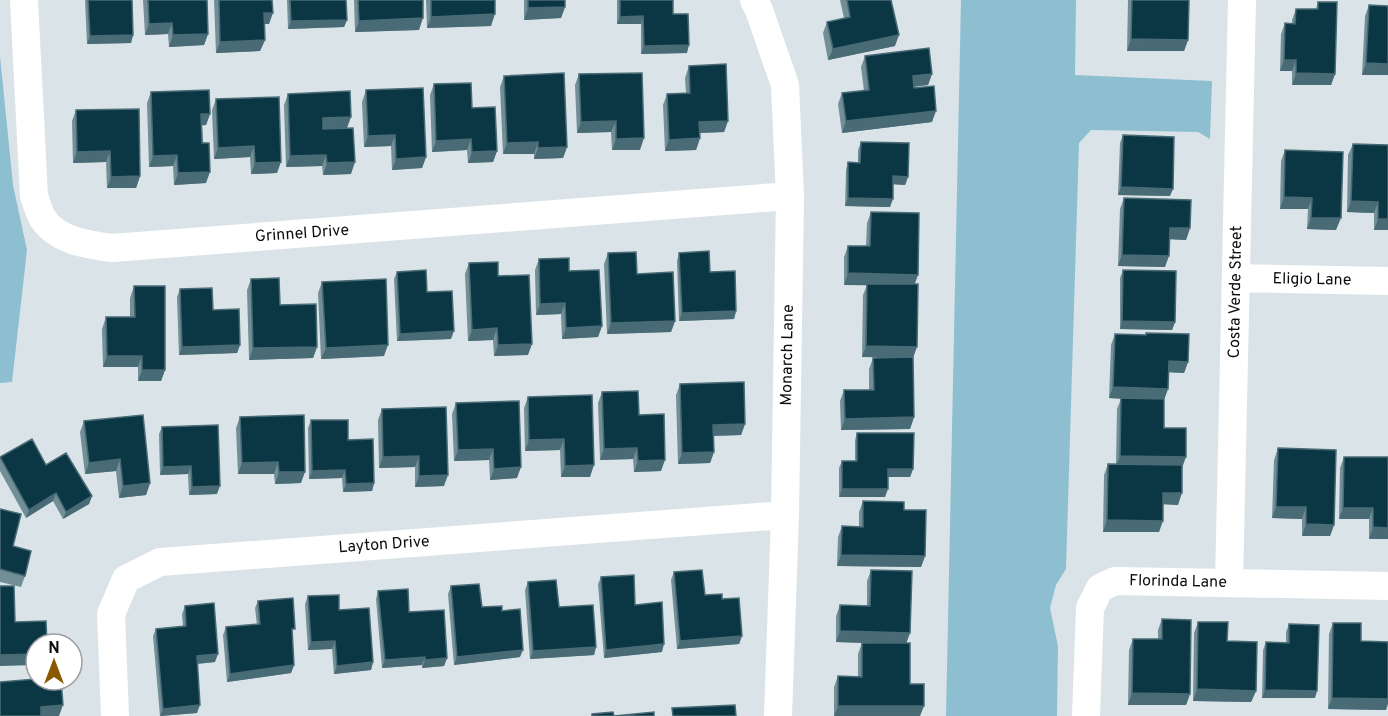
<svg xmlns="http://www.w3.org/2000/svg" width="1388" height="716" viewBox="0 0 1388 716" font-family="Overpass,sans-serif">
<rect width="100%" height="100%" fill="#dae4e8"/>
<!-- green -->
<path fill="#8dbfd1" d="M961,0H1076L1075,75L1212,81L1210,139L1198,132L1091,130L1079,143L1066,569L1056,585L1050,608L1058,646L1057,716H946Z
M0,56L13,185L27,250L12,382L0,383Z"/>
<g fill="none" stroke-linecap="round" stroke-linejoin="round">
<!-- street -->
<path stroke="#fff" stroke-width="28" d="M24,0L34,196C37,203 39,213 43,219C58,241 88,245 112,248L790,196
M754,0L759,10L785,85L790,196L785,515L778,716
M1237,278L1388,281
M1229,583L1242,0
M115,716L111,614L126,579L160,562L785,515
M1086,716L1090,608L1100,588L1115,581L1388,586"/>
</g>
<!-- wall -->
<path fill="#728e96" d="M85,0H132L133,35L131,43L87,44Z
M143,0H207L208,34L204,45L169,47L168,34L145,35Z
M214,0H272L269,24H264L265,40L260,51L216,53Z
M287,0H346L347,20L344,27L288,29Z
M354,0H423L419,30L355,32Z
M426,0H495L491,26L427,28Z
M524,0H565V7L561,18L524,20Z
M617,0H673V14L687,53L641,54V24H617Z
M840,0H891L895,46L828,60L823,33L827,22L844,18Z
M1128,0H1189L1188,40L1184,51H1127Z
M1318,2L1335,74L1331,85H1292V71H1280L1281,34L1285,23L1292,24V20L1296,9H1316Z
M1369,5L1388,6V75H1362L1365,16Z
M865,56L932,74L928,85L914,87L932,122L842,133L838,104L842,93L864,91L861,67Z
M689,66L728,121L724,132L700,133V138L696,150L665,151L663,105L667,94L686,93L685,78Z
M579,74L640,150H612L611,132L577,133L575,85Z
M504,76L567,147L563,158L534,159V154H503L500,87Z
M434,84L472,108L497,151L493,162L468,163L467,150L432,152L430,95Z
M366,90L426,157L422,168L392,170L391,146L364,147L362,102Z
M151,92L210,114L206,125H202L206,183L174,185L173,166L149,167L147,103Z
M288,94L347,128L351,174L323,175L322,166L286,167L284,105Z
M216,99L277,173L251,174L250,157L214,159L212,110Z
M76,110L140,176L136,188H107L106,162L73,163L72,121Z
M1123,135L1170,196L1118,195L1120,143Z
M861,142L908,177L905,185L893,184L890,207L845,206L846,170L848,162L858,163V150Z
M1353,144L1388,145V230H1374V213L1347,212L1348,155Z
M1285,150L1336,230L1307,229L1308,209H1280L1281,161Z
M1124,198L1190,228L1186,240L1170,239L1165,267L1118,266L1120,209Z
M871,212L915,284L913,358L914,417L910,429L841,430L840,401L844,390H869V369L873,358L885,357H862L863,295L867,285H844V257L848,246H866L867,223Z
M608,253L637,274L675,321L671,332L607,334L604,264Z
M679,253L710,272L736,311L734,319L679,321L677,261Z
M539,259L569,271L602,326L598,337L562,339L561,314L536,315L535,270Z
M469,263L498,276L528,355L494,356L493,340L468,341L465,274Z
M1123,270L1175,322L1172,330L1120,329V278Z
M397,272L427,292L451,339L397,341L394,279Z
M251,279L280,305L317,347L313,358L249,360L247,290Z
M322,282L384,356L321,359L318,293Z
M134,286L165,370L161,381H138V367H103L102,329L106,317H130V298Z
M180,289L213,310L240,345L237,353L179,355L177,297Z
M1146,333L1188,362L1184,373L1169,372L1168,389L1164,399V428L1182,466L1178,505L1163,504L1159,532H1103L1104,475L1108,464H1116L1117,409L1121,399L1109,398L1111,345L1115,334L1145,335Z
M680,384L745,424L741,435L713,436L714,452L710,463L678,464L676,395Z
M602,392L639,415L661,471L634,472L633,459L600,460L598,403Z
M592,395L590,477H561L560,450L525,451L524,408L528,397Z
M456,403L517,478L490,480L489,460L454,461L452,414Z
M382,409L444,486L415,487V467L379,468L378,420Z
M240,417L301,483L275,484L274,474H238L236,428Z
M311,420L348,440L374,483L372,491L343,492L342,478L309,479L308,428Z
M84,421L150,483L146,495L119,498L116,471L85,474L80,432Z
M162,427L217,494L189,495L188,474L160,475L159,434Z
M857,433L913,469L910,477H888L885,497H839V468L842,461H855V440Z
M1278,448L1334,525L1330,536H1302V519L1272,518L1274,460Z
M0,457L46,465L92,496L89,504L63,519L53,501L26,518L0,471Z
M1344,457H1388V539H1369V519H1339L1340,468Z
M863,501L904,510L925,556L921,567L837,566L838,537L842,526L859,527V512Z
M0,509L13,546L25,576L21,587L0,582Z
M871,570L907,643L910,684L920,716H834V687L838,676L858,677V654L862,643L836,642V616L840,605L867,606V581Z
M674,572L705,595L742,636L739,644L677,649L671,580Z
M601,577L635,605L662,652L604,658L598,584Z
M528,582L596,647L594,655L530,659L525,590Z
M451,586L482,607L502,611L520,657L454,665L448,594Z
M378,591L409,612L447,658L444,666L422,668V665L382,668L376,599Z
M308,596L339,610L373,662L371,670L334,674L332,649L308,650L305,604Z
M258,601L292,637L294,665L291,673L227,682L223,635L226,627L257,625L255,608Z
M185,606L215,662L197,664V713L160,716L153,636L156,629L183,626L182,614Z
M1162,619L1190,694L1186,705H1128L1129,650L1133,639H1158V630Z
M1198,622L1227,641L1256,691L1251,702L1193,701L1194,633Z
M1333,623L1361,641L1386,710L1328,709L1329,634Z
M1289,624L1315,698H1262L1263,650L1266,642L1286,643V632Z"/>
<!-- shaded-wall -->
<path fill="#496b75" d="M565,7L561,18L524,20L528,8Z
M264,13H273L269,24H259Z
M495,14L491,26L427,28L431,17Z
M643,16L641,24H617L620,17Z
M423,18L419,30L355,32L359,21Z
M347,20L344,27L288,29L291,21Z
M172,23L168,34L145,35L149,24Z
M208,34L204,45L169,47L173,35Z
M133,35L131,43L87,44L90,36Z
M899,35L895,46L828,60L833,49Z
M1131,39L1188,40L1184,51H1127Z
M265,40L260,51L216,53L220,42Z
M689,45L687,53L641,54L644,46Z
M1284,60H1296L1292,71H1280Z
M1366,63L1388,64V75H1362Z
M1296,73L1335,74L1331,85H1292Z
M932,74L928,85L909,87L913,76Z
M936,111L932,122L842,133L846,121Z
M201,114H210L206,125L197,126Z
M351,117L347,128L319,129L323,118Z
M616,121L611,132L577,133L581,122Z
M728,121L724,132L695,133L699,122Z
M395,135L391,146L364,147L368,136Z
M644,138L640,150H612L616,139Z
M700,138L696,150L665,151L669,140Z
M471,139L467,150L432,152L436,141Z
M538,142L534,154H503L507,143Z
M254,146L250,157L214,159L218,148Z
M567,147L563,158L534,159L538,148Z
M110,151L106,162L73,163L77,152Z
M497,151L493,162L468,163L472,152Z
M177,155L173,166L149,167L153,156Z
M326,155L322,166L286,167L290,156Z
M426,157L422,168L392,170L396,159Z
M281,162L277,173L251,174L255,163Z
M355,162L351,174L323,175L327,163Z
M210,172L206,183L174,185L178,173Z
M140,176L136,188H107L111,177Z
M893,176L908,177L905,185L890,184Z
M1121,187L1173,189L1170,196L1118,195Z
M1284,197L1312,198L1308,209H1280Z
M848,198L893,199L890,207L845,206Z
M1351,201L1378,202L1374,213L1347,212Z
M1311,218H1341L1336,230L1307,229Z
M1378,219H1388V230H1374Z
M1170,228H1190L1186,240L1166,239Z
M1122,255L1169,256L1165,267L1118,266Z
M848,273L918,275L914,286L844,285Z
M565,303L561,314L536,315L540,304Z
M736,311L734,319L679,321L682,313Z
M675,321L671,332L607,334L611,323Z
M1122,321L1175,322L1172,330L1120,329Z
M602,326L598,337L562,339L566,328Z
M497,328L493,340L468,341L472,330Z
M454,331L451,339L397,341L400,334Z
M532,344L528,355L494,356L498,345Z
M240,345L237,353L179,355L182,347Z
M388,345L384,356L321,359L326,348Z
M866,346L917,347L913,358L862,357Z
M317,347L313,358L249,360L253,348Z
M107,356H142L138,367H103Z
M1169,361L1188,362L1184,373L1165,372Z
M142,370H165L161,381H138Z
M1113,387L1168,389L1164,400L1109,398Z
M914,417L910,429L841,430L845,419Z
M745,424L741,435L708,436L713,425Z
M564,439L560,450L525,451L529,440Z
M637,448L633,459L600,460L604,449Z
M493,449L489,460L454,461L458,450Z
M714,452L710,463L678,464L682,453Z
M419,456L415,467L379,468L383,457Z
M1120,456L1186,457L1182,468L1116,467Z
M120,459L116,471L85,474L89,463Z
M665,460L661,471L634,472L638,461Z
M278,462L274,474H238L242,463Z
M594,465L590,477H561L565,466Z
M191,466L188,474L160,475L163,467Z
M521,467L517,478L490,480L494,469Z
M888,469H913L910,477H885Z
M345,470L342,478L309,479L312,471Z
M279,472H305L301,483L275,484Z
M448,475L444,486L415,487L419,476Z
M150,483L146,495L119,498L123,486Z
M374,483L372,491L343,492L346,484Z
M220,486L217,494L189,495L192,487Z
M842,489H888L885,497H839Z
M56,493L53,501L26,518L29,510Z
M1163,493H1182L1178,505L1159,504Z
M92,496L89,504L63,519L66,512Z
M1276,507H1306L1302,519L1272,518Z
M1343,508H1373L1369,519H1339Z
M1107,520L1163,521L1159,532H1103Z
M1306,524L1334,525L1330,536H1302Z
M1373,527L1388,528V539H1369Z
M841,555L925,556L921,567L837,566Z
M840,631L910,633L906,644L836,642Z
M742,636L739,644L677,649L680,641Z
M335,641L332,649L308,650L311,642Z
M664,644L662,652L604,658L606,650Z
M596,647L594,655L530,659L533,651Z
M523,650L520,657L454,665L457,657Z
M36,654V665L0,666V655Z
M218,654L215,662L194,664L197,656Z
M425,657L422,665L382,668L385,660Z
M447,658L444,666L422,668L425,660Z
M373,662L371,670L334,674L337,666Z
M294,665L291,673L227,682L230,674Z
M1197,689L1256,691L1251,702L1193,701Z
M1265,690L1317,691L1315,698H1262Z
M1132,693L1190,694L1186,705H1128Z
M1332,698L1388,699V704L1386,710L1328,709Z
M63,705L59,716H37L41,707Z
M200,705L197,713L160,716L163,709Z
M838,706H924L920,716H834Z"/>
<!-- building -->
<path fill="#0b3744" stroke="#496b75" stroke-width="1.5" d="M88,0H132L133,35L90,36Z
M148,0H207L208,34L173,35L172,23L149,24Z
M219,0H272L273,13H264L265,40L220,42Z
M290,0H346L347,20L291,21Z
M358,0H423V18L359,21Z
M431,0H495V14L431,17Z
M528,0H565V7L528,8Z
M620,0H673V14H688L689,45L644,46L643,16L620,17Z
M847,0H891L899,35L833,49L827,22L850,17Z
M1132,0H1189L1188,40L1131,39Z
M1318,2H1337L1335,74L1296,73V60H1284L1285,23L1295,24L1296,9H1318Z
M1369,5L1388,6V64L1366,63Z
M929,48L932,74L913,76L914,88L934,86L936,111L846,121L842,93L869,90L865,56Z
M726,64L728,121L699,122L700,138L669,140L667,94L690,93L689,66Z
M564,73L567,147L538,148V142L507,143L504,76Z
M642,73L644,138L616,139V121L581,122L579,74Z
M471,83L472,108L495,107L497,151L472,152L471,139L436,141L434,84Z
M423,88L426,157L396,159L395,135L368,136L366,90Z
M209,90L210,114H201L202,143H209L210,172L178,173L177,155L153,156L151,92Z
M350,91L351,117L323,118V129L353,128L355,162L327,163L326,155L290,156L288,94Z
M279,97L281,162L255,163L254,146L218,148L216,99Z
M139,109L140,176L111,177L110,151L77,152L76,110Z
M1123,135L1174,137L1173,189L1121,187Z
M861,142L909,143L908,177L893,176V199L848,198V162L860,163Z
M1353,144L1388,145V219H1378V202L1351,201Z
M1285,150L1343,152L1341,218H1311L1312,198L1284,197Z
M1124,198L1191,200L1190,228H1170L1169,256L1122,255Z
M871,212L919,213L918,275L848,273V246H870Z
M709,251L710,272L735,271L736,311L682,313L679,253Z
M636,252L637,274L673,272L675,321L611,323L608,253Z
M569,258V271L599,270L602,326L566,328L565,303L540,304L539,259Z
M498,262V276L529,275L532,344L498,345L497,328L472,330L469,263Z
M426,270L427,292L452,291L454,331L400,334L397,272Z
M1123,270L1176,271L1175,322L1122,321Z
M279,278L280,305L316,304L317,347L253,348L251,279Z
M386,279L388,345L326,348L322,282Z
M867,284H918L917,347L866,346Z
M134,286H165V370H142V356H107L106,317H135Z
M212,288L213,310L239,309L240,345L182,347L180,289Z
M1146,333L1189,334L1188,362L1169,361L1168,389L1113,387L1115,334L1146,335Z
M913,357L914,417L845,419L844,390H874L873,358Z
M744,382L745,424L713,425L714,452L682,453L680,384Z
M638,391L639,415L664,414L665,460L638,461L637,448L604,449L602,392Z
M592,395L594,465L565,466L564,439L529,440L528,397Z
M1121,398L1164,399V428H1186V457L1120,456Z
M519,401L521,467L494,469L493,449L458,450L456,403Z
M446,407L448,475L419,476V456L383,457L382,409Z
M143,415L150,483L123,486L120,459L89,463L84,421Z
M304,415L305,472H279L278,462L242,463L240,417Z
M311,420H348V440L373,439L374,483L346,484L345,470L312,471Z
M218,425L220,486L192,487L191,466L163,467L162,427Z
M857,433H914L913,469H888V489H842V461H857Z
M32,439L46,465L66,453L92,496L66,512L56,493L29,510L0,457Z
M1278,448L1336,450L1334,525L1306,524V507H1276Z
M1344,457H1388V528L1373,527V508H1343Z
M1108,464L1182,465V493H1163V521L1107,520Z
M863,501L904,502V510H926L925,556L841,555L842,526L863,527Z
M0,509L21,514L13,546L31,551L25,576L0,569Z
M702,570L705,595L722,594V599L739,598L742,636L680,641L674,572Z
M871,570L912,571L910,633L840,631V605L870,606Z
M634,575L635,605L662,602L664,644L606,650L601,577Z
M556,580L559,607L593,605L596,647L533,651L528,582Z
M479,584L482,607L502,606V611L520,609L523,650L457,657L451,586Z
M0,586H14L15,622L46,621L47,644H36V654L0,655Z
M408,589L409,612L444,610L447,658L425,660V657L385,660L378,591Z
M339,595V610L369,608L373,662L337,666L335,641L311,642L308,596Z
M293,598L295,629H292L294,665L230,674L226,627L260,624L258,601Z
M214,603L218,654L197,656L200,705L163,709L156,629L186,626L185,606Z
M1162,619L1191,620L1190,694L1132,693L1133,639H1162Z
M1198,622H1228L1227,641L1257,642L1256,691L1197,689Z
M1333,623H1361V641L1388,642V699L1332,698Z
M1289,624L1319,625L1317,691L1265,690L1266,642L1289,643Z
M862,643H910V684H924V706H838V676L862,677Z
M36,679V680H61L63,705L41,707V716H0V682Z
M735,705L736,716H673L672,708Z
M613,712L614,716L654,712V716H592V714Z"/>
<g text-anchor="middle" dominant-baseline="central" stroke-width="6" stroke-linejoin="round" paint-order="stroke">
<!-- street labels -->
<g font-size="16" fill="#090d0e" stroke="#fff">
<text transform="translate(302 234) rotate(-4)">Grinnel Drive</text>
<text transform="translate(1312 280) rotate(1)">Eligio Lane</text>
<text transform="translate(1236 292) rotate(-89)">Costa Verde Street</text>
<text transform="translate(788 355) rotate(-89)">Monarch Lane</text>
<text transform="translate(384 545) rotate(-4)">Layton Drive</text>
<text transform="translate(1178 582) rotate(1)">Florinda Lane</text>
</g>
</g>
<!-- north arrow -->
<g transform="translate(54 662)"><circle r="28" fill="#ffffff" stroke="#9d9e9f" stroke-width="1.5"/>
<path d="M0-4.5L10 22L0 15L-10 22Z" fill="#895800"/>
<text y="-9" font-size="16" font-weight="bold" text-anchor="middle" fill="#090d0e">N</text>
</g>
</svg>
